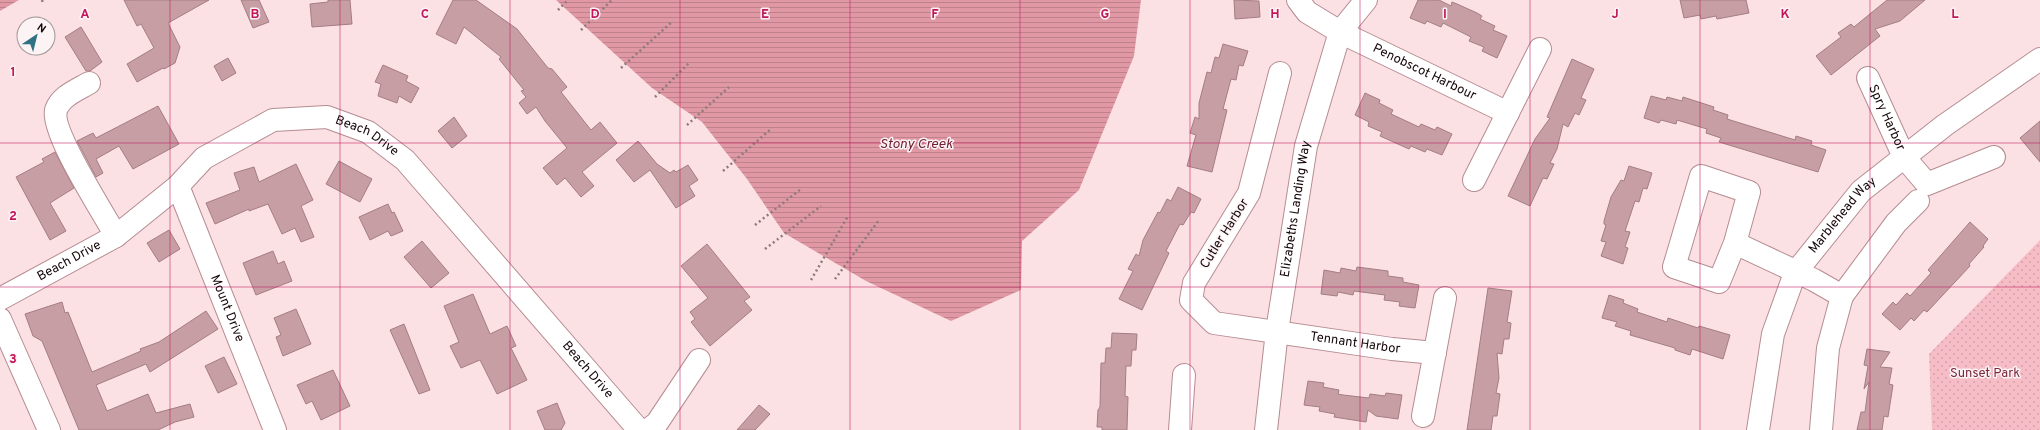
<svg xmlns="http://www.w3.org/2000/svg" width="2040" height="430" viewBox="0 0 2040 430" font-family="Overpass,sans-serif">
<defs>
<pattern id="park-dots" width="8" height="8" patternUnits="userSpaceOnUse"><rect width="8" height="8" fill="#f7bdc6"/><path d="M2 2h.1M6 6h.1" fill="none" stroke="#d3a1a9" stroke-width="1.8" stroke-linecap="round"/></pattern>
<pattern id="water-rules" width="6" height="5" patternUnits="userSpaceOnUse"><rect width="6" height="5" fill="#e099a4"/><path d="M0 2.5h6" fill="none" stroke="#bf828c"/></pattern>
</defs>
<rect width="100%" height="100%" fill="#fce1e4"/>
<!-- park -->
<path fill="url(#park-dots)" d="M2040,240V430H1932L1929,354Z"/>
<!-- water -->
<path fill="url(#water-rules)" d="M0,0H19L0,11Z
M556,0H1141L1134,56L1079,190L1022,241L1021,290L951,321L866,281L784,233L747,179L702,122L652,88Z"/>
<!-- building -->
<path fill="#c79ea4" stroke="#a47d83" d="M124,0H209L168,23L180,47L175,63L164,69L163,68L137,82L127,64L154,48L141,24L137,26Z
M241,0H259L269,22L253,28Z
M328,0H350L352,24L312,27L310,4L328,2Z
M453,0H476L517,29L548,68L552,69L567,87L561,92L591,130L600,122L617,143L582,172L594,186L581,197L565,178L557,185L543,168L567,148L545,121L536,107L527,114L519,103L526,97L521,91L524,90L499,59L501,57L464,27L456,44L436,34Z
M1234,0L1259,1L1260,17L1235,19Z
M1418,0H1439L1451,6L1452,2L1457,4L1477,13L1482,16L1480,19L1495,26L1493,30L1507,36L1497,58L1482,51L1484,47L1469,41L1471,37L1443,23L1441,27L1427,21L1425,24L1410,18Z
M1680,0H1746L1749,13L1717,19L1716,16L1701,19L1700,15L1684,18Z
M1887,0H1925L1900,21L1875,29L1880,36L1831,75L1816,56L1841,37L1838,33L1851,24L1854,27Z
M81,27L102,62L90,71H86L65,37Z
M1223,44L1248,51L1243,66L1239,65L1236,80L1231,79L1223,109L1227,110L1212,172L1187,166L1196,135L1190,133L1195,117L1199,119V103L1207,72L1211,73L1215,57L1219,58Z
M228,58L236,73L222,81L214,66Z
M1572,59L1594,69L1581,98L1586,100L1579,115L1575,113L1568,127L1563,124L1557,149L1550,163L1554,164L1547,179L1543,178L1530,206L1508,196L1535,139L1550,118L1547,117Z
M383,65L408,76L406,81L419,88L411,103L399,96L397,103L378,96L381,84L375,82Z
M1365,93L1380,100L1379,103L1393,110L1391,114L1419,127L1421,124L1435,130L1437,127L1452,134L1442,155L1427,149L1425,152L1411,146L1409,149L1380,136L1382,132L1368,126L1369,122L1355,115Z
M1651,96L1666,100L1667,97L1682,101L1683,97L1714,107L1713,110L1728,115L1727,119L1795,140L1796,136L1812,141L1811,145L1826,150L1818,172L1719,142L1721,138L1706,133L1707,129L1677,120L1676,124L1661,120L1659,123L1644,118Z
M158,106L179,144L133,169L119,146L96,159L103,173L96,177L77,141L93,133L96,138Z
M454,117L467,136L452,148L438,131Z
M2040,121V162L2020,138Z
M638,141L657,164L670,173L674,170L676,172L688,165L698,180L689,186L695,196L676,208L650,170L634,182L616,160Z
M55,152L74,188L50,203L66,231L50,240L16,177L44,162L42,159Z
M339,161L372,179L360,202L326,184Z
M296,164L313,200L301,206L314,237L301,242L295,228L282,234L268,204L249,211V209L215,224L206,203L240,190L234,173L254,167L259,182Z
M1629,166L1652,173L1647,189L1643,188L1639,202L1635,201L1625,231L1630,232L1625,247L1628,248L1623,264L1601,256L1606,242L1601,241L1606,225L1604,224V221L1611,197L1621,180L1624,181Z
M1178,187L1201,199L1194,213L1191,212L1183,225L1180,224L1166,251L1169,253L1142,310L1119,299L1133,271L1128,269L1136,254L1139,256L1143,240L1158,212L1160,213L1167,199L1171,201Z
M388,204L392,213L394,212L403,231L391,236L388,231L370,240L359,217Z
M1970,222L1988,239L1983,246L1984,247L1969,264L1970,266L1927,312L1924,310L1914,321L1911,318L1900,330L1882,314L1893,302L1896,305L1907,293L1910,296L1931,273L1928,270Z
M169,230L180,249L159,262L147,243Z
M422,241L449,273L431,288L404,257Z
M707,244L750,297L744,301L752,310L710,346L691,322L695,319L690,312L708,298L681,266Z
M273,251L278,264L284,261L292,281L256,295L243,263Z
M1357,267L1388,271V276L1403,278V282L1419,285L1415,308L1399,306L1400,302L1384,300L1385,295L1354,291L1353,295L1338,292L1337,296L1321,294L1324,270L1340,273L1341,268L1356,271Z
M1488,288L1512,291L1507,322L1511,323L1509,339H1504L1502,354L1497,353L1499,378L1496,393L1500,394L1497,416H1493L1491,430H1467Z
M473,294L490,334L507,326L516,346L511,348L527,380L497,394L480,360L461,368L450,346L459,342L444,306Z
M1609,295L1624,300L1623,303L1638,309L1637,312L1667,322L1668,318L1698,328L1699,326L1730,335L1723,359L1692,349L1690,355L1675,350V348L1630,335L1631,331L1615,326L1617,322L1602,318Z
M62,302L65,313L68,312L92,372L141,351L140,349L159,342L206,311L218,329L150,372L146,364L96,385L107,411L148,394L156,413L190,404L194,417L175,422L158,430H79L42,341L33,336L25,314Z
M296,309L311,344L283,356L276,337L281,335L274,318Z
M404,324L430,390L419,394L390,330Z
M1112,333L1137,334L1136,350H1132L1131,366H1126L1125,396L1128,397L1127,430H1102V427H1097L1098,410L1100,407L1101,363H1105L1106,348H1111Z
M1867,349L1890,352L1880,367L1892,368L1889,384L1893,385L1888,417L1884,416L1882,430H1857L1861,412H1865L1869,382L1864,389L1868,366L1864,365Z
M224,357L237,384L218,393L205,366Z
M333,370L350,406L321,420L312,401L306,404L297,385Z
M1308,381L1324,383L1323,387L1339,390L1338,394L1343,395L1369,398L1370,394L1385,396L1386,393L1402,395L1398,419L1376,416L1368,410L1366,422L1334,417L1335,414L1319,411L1320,407L1304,405Z
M557,403L565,423L561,430H545L537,411Z
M759,405L770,414L755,430H737Z"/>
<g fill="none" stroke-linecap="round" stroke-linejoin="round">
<defs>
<g id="minor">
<path id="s1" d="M1298,0L1307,12L1340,32L1508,113"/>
<path id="s2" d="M1280,73L1249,193L1194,283L1191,300L1214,323L1392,349L1435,353"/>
<path id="s3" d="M1868,78L1904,157L1927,184L1994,157"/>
<path d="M89,83C77,90 61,96 56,110C50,131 104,214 116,236"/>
<path d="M1474,180L1540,49"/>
<path id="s4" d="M178,186L275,430"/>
<path d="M1735,243L1749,192L1701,176L1674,267L1719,282L1735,243L1814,280L1842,296L1828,348L1821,430"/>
<path d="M1842,296L1896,223L1918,201"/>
<path id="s5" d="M0,299L116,236L178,186L204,158L273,120L327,117L368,132L405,160L639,430"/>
<path d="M0,319L49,430"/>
<path d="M1423,416L1445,298"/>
<path d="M648,430L657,423L699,360"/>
<path d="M1180,430L1184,375"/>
<path id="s6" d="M1266,430L1277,331L1306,146L1340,32L1366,0"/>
<path id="s7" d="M1758,430L1773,334L1795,273L1861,191L1945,125L2040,59"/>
</g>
</defs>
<!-- minor casing -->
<use href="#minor" stroke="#b58c92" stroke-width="24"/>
<!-- path -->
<path stroke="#8e797c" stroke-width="2.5" stroke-dasharray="2 3" stroke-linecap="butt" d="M42,0L43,3
M558,10L568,0
M581,30L612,0
M621,68L673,21
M655,97L690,62
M687,125L729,87
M723,171L772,128
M755,225L801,189
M765,249L821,206
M835,279L879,220
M811,280L848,216"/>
<!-- minor -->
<use href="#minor" stroke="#fff" stroke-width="22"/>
</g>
<!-- grid -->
<path fill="none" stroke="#c2185b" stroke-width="1" stroke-opacity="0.55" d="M170,0V430M340,0V430M510,0V430M680,0V430M850,0V430M1020,0V430M1190,0V430M1360,0V430M1530,0V430M1700,0V430M1870,0V430M0,143H2040M0,287H2040"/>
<g text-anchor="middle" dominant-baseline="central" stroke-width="3" stroke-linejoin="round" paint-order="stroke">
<!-- street labels -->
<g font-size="13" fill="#15070a" stroke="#fcf3f4">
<text stroke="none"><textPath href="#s1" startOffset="147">Penobscot Harbour</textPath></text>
<text stroke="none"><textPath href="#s3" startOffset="44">Spry Harbor</textPath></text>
<text stroke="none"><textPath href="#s5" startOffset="427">Beach Drive</textPath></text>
<text stroke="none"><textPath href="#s6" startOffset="223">Elizabeths Landing Way</textPath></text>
<text stroke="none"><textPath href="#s7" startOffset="237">Marblehead Way</textPath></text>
<text transform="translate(1225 234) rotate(-58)">Cutler Harbor</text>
<text stroke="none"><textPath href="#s5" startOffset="79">Beach Drive</textPath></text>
<text stroke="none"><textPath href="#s4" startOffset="132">Mount Drive</textPath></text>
<text stroke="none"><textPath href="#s2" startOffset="422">Tennant Harbor</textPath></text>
<text stroke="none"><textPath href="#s5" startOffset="751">Beach Drive</textPath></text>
</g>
<!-- park labels -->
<g font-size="13" fill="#7b283d" stroke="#fcf3f4">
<text x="1985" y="374">Sunset Park</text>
</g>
<!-- water labels -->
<g font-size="14" font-style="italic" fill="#742137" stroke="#fcf3f4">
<text x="916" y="144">Stony Creek</text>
</g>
</g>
<g font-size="13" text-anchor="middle" font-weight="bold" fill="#c2185b" stroke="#fcf3f4" stroke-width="3" stroke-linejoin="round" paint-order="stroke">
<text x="85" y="18">A</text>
<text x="255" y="18">B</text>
<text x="425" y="18">C</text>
<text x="595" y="18">D</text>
<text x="765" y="18">E</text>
<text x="935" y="18">F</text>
<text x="1105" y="18">G</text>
<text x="1275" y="18">H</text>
<text x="1445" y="18">I</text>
<text x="1615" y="18">J</text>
<text x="1785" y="18">K</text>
<text x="1955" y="18">L</text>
<text x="13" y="76">1</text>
<text x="13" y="220">2</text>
<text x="13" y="363">3</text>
</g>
<!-- north arrow -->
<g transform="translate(36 36) rotate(35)"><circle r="19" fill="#fcf3f4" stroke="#a09596"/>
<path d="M0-3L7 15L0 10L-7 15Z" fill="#307284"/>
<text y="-6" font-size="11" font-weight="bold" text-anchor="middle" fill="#15070a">N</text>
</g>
</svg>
